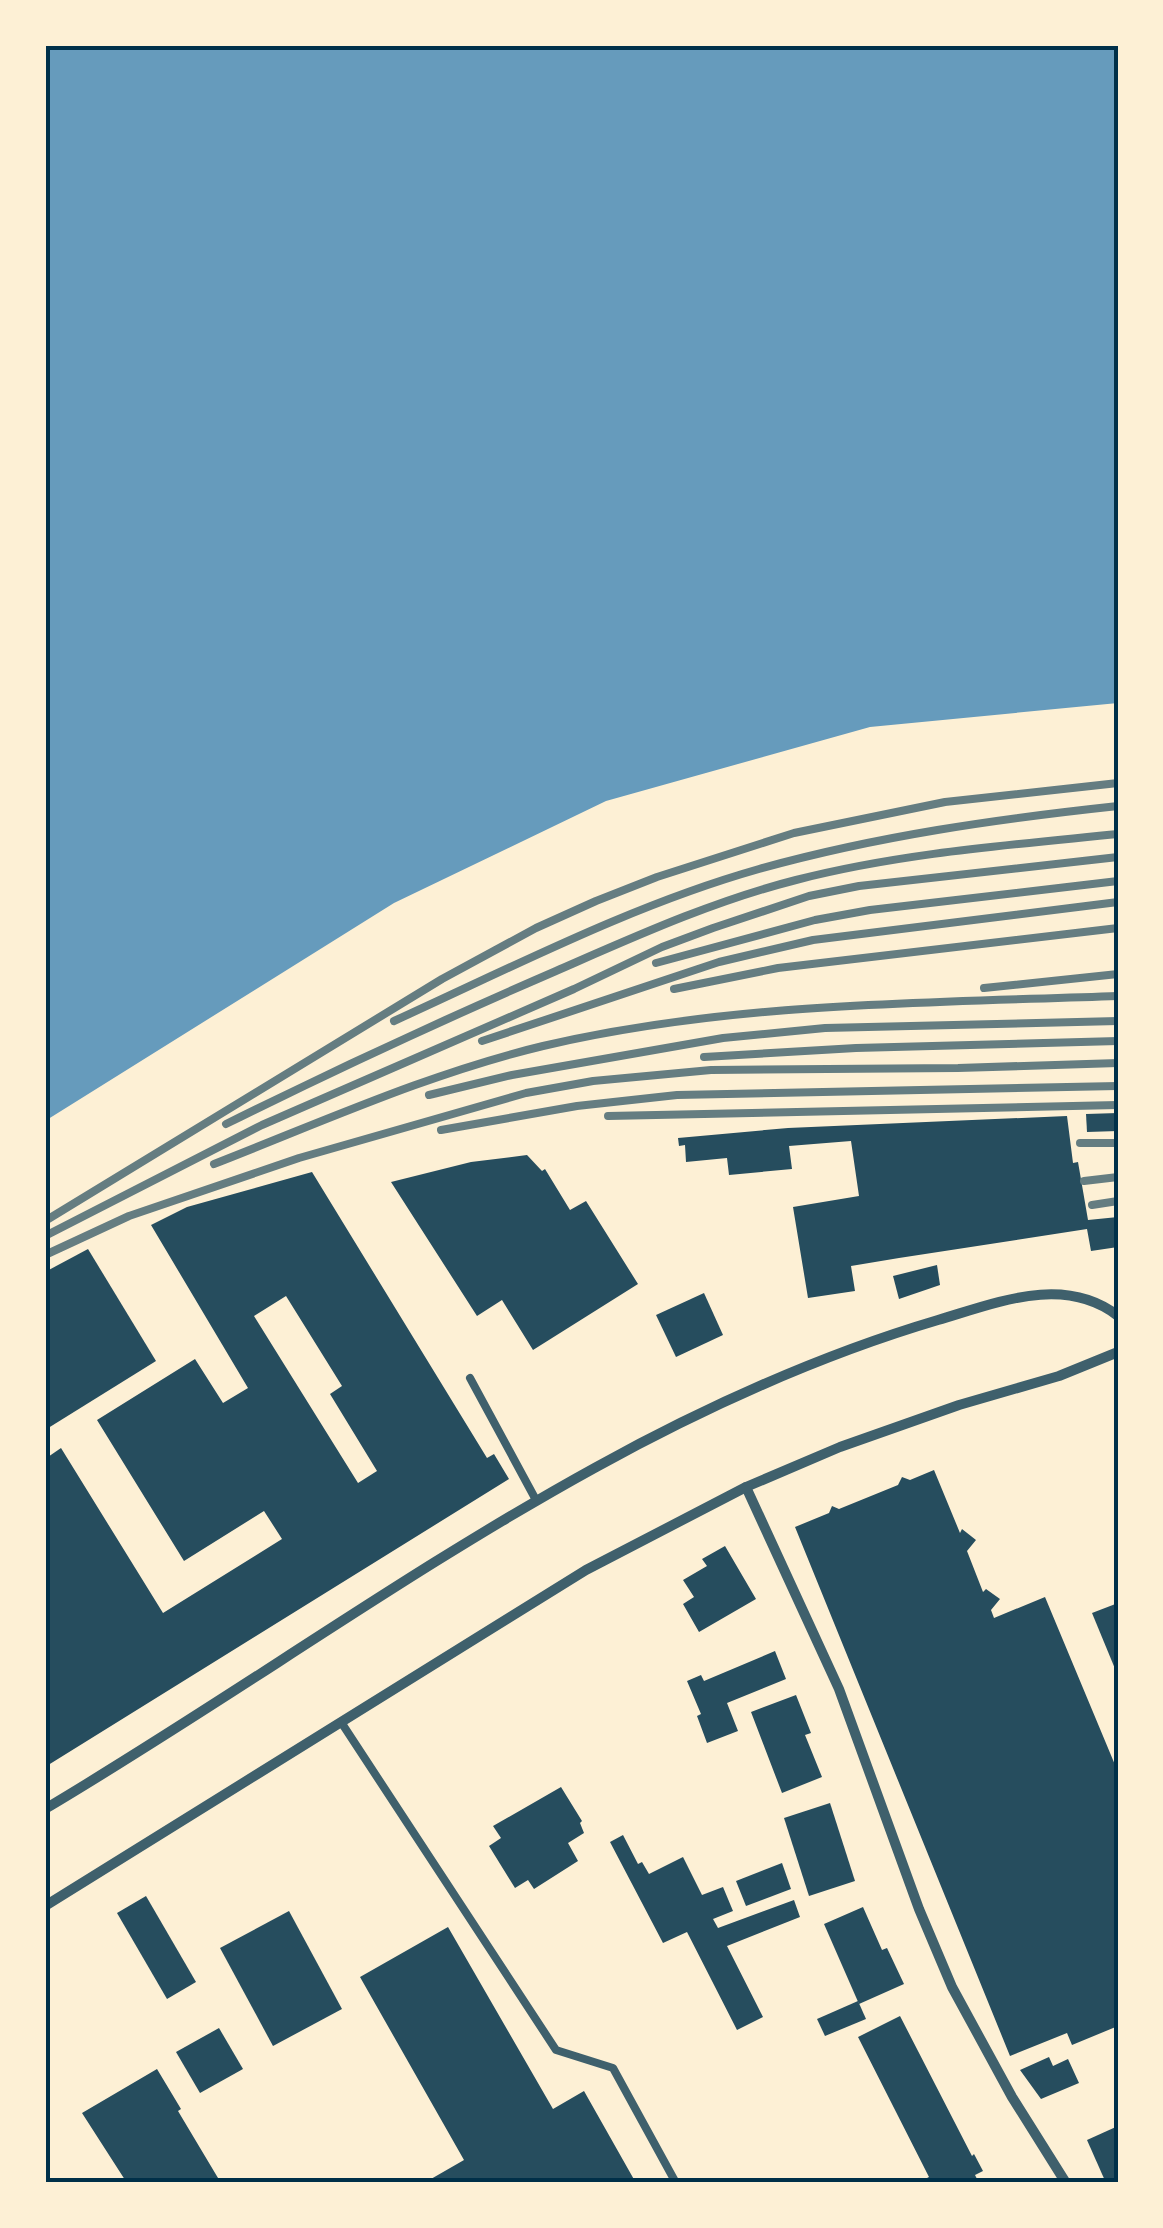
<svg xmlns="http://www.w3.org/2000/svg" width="1163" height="2228" viewBox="0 0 1163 2228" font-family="Rubik,sans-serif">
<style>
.water{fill:#669bbc}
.building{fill:#264d5e;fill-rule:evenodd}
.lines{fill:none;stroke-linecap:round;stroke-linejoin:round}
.service{stroke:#3f606c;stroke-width:8}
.minor{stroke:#3f606c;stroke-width:10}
.rail{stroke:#657d81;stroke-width:8}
.neatline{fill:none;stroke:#003049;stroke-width:4}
</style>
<rect width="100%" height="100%" fill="#fdf0d5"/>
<!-- water -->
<path class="water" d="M45 45H1118V703L870 727 606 801 394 903 45 1121Z"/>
<!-- building -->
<g class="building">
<path d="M1118 1113V1131L1087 1132 1086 1114Z"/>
<path d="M1067 1116 1073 1163 1078 1162 1088 1220 1118 1217V1247L1091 1251 1087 1229 899 1258 851 1266 855 1291 808 1298 793 1207 859 1196 851 1141 789 1146 792 1169 729 1175 727 1158 686 1162 685 1145 679 1146 678 1138 788 1128Z"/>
<path d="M527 1155 542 1171 545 1169 570 1210 586 1201 638 1284 533 1350 502 1300 477 1316 391 1182 471 1162Z"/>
<path d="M312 1172 487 1458 494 1454 509 1479 45 1767V1459L61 1448 163 1613 282 1539 264 1511 184 1561 97 1420 195 1359 223 1403 248 1388 151 1225 187 1207ZM286 1296 342 1386 330 1394 377 1471 358 1483 254 1316Z"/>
<path d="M88 1249 156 1361 45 1430V1272Z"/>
<path d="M937 1265 940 1285 899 1299 893 1276Z"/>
<path d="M704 1293 723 1335 676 1357 656 1315Z"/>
<path d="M934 1470 960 1533 962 1529 976 1540 967 1551 983 1592 986 1589 1000 1599 991 1610 994 1618 1045 1597 1118 1772V2026L1072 2045 1067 2033 1010 2056 795 1527 829 1513 832 1506 839 1509 898 1485 902 1477 910 1480Z"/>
<path d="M725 1546 756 1599 699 1632 683 1604 694 1597 683 1580 707 1566 702 1559Z"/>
<path d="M1118 1603V1676L1092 1613Z"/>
<path d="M775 1651 786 1679 727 1703 738 1731 707 1743 697 1716 701 1714 687 1681 701 1675 704 1681Z"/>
<path d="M796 1695 811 1733 805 1735 822 1777 782 1793 751 1712Z"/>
<path d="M561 1787 582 1821 580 1823 584 1833 568 1843 578 1861 534 1889 528 1880 515 1888 489 1846 501 1838 493 1826Z"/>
<path d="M830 1803 855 1881 809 1896 784 1818Z"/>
<path d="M623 1835 638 1864 642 1862 649 1874 683 1857 702 1895 723 1887 733 1911 713 1919 718 1928 794 1900 800 1917 727 1946 763 2017 737 2030 687 1932 663 1943 610 1842Z"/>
<path d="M782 1863 791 1889 746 1906 736 1881Z"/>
<path d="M146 1896 196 1982 167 1999 117 1913Z"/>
<path d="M863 1907 882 1950 887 1948 904 1984 859 2004 824 1924Z"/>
<path d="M289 1911 342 2009 273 2046 220 1948Z"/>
<path d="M448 1927 553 2109 584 2091 636 2183H424L464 2160 360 1977Z"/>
<path d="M858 2001 866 2019 825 2036 817 2019Z"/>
<path d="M900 2016 972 2156 974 2154 983 2171 975 2175 979 2183H917L929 2177 858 2037Z"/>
<path d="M219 2028 243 2069 200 2093 176 2052Z"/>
<path d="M1049 2057 1053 2066 1068 2059 1079 2083 1041 2099 1020 2070Z"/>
<path d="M157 2069 181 2109 178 2111 221 2183H127L82 2113Z"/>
<path d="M1118 2126V2183H1106L1087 2140Z"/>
</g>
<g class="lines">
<!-- service -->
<g class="service">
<path d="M470 1378 536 1500"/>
<path d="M341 1722 556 2050 613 2068 676 2183"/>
</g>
<!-- minor -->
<g class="minor">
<path d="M746 1487 839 1689 919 1909 952 1987 1012 2097 1066 2183"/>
<path d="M45 1809C338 1635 607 1418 938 1320 996 1303 1064 1274 1118 1316"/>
<path d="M45 1906 586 1570 746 1487 840 1447 959 1405 1059 1376 1118 1352"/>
</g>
<!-- rail -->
<g class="rail">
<path d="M656 963 815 920 870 910 1118 881"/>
<path d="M984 988 1118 974"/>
<path d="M674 989 778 968 1118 928"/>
<path d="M394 1021C513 967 632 905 759 869 877 836 997 819 1118 806"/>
<path d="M482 1041 719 962 813 940 1118 902"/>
<path d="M704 1057 856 1048 1118 1041"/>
<path d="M429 1095 512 1075 723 1038 825 1028 1118 1021"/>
<path d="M608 1116 1118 1105"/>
<path d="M226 1124C335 1070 445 1019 556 971 634 937 713 901 796 880 901 853 1010 845 1118 834"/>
<path d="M441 1130 577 1106 677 1095 1118 1086"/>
<path d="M1080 1143H1118"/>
<path d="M214 1164C322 1122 430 1073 543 1046 731 1002 926 1003 1118 996"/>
<path d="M1084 1181 1118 1177"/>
<path d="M1092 1205 1118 1201"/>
<path d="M45 1221 442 979 536 928 596 901 657 877 794 833 945 802 1118 783"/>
<path d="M45 1236 262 1125 574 989 662 947 713 928 809 896 859 886 1118 857"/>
<path d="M45 1255 129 1216 299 1158 526 1093 593 1081 711 1070 958 1068 1118 1063"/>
</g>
</g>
<!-- border -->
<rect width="1163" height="2228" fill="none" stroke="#fdf0d5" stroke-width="95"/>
<rect x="48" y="48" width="1068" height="2132" class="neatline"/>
</svg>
